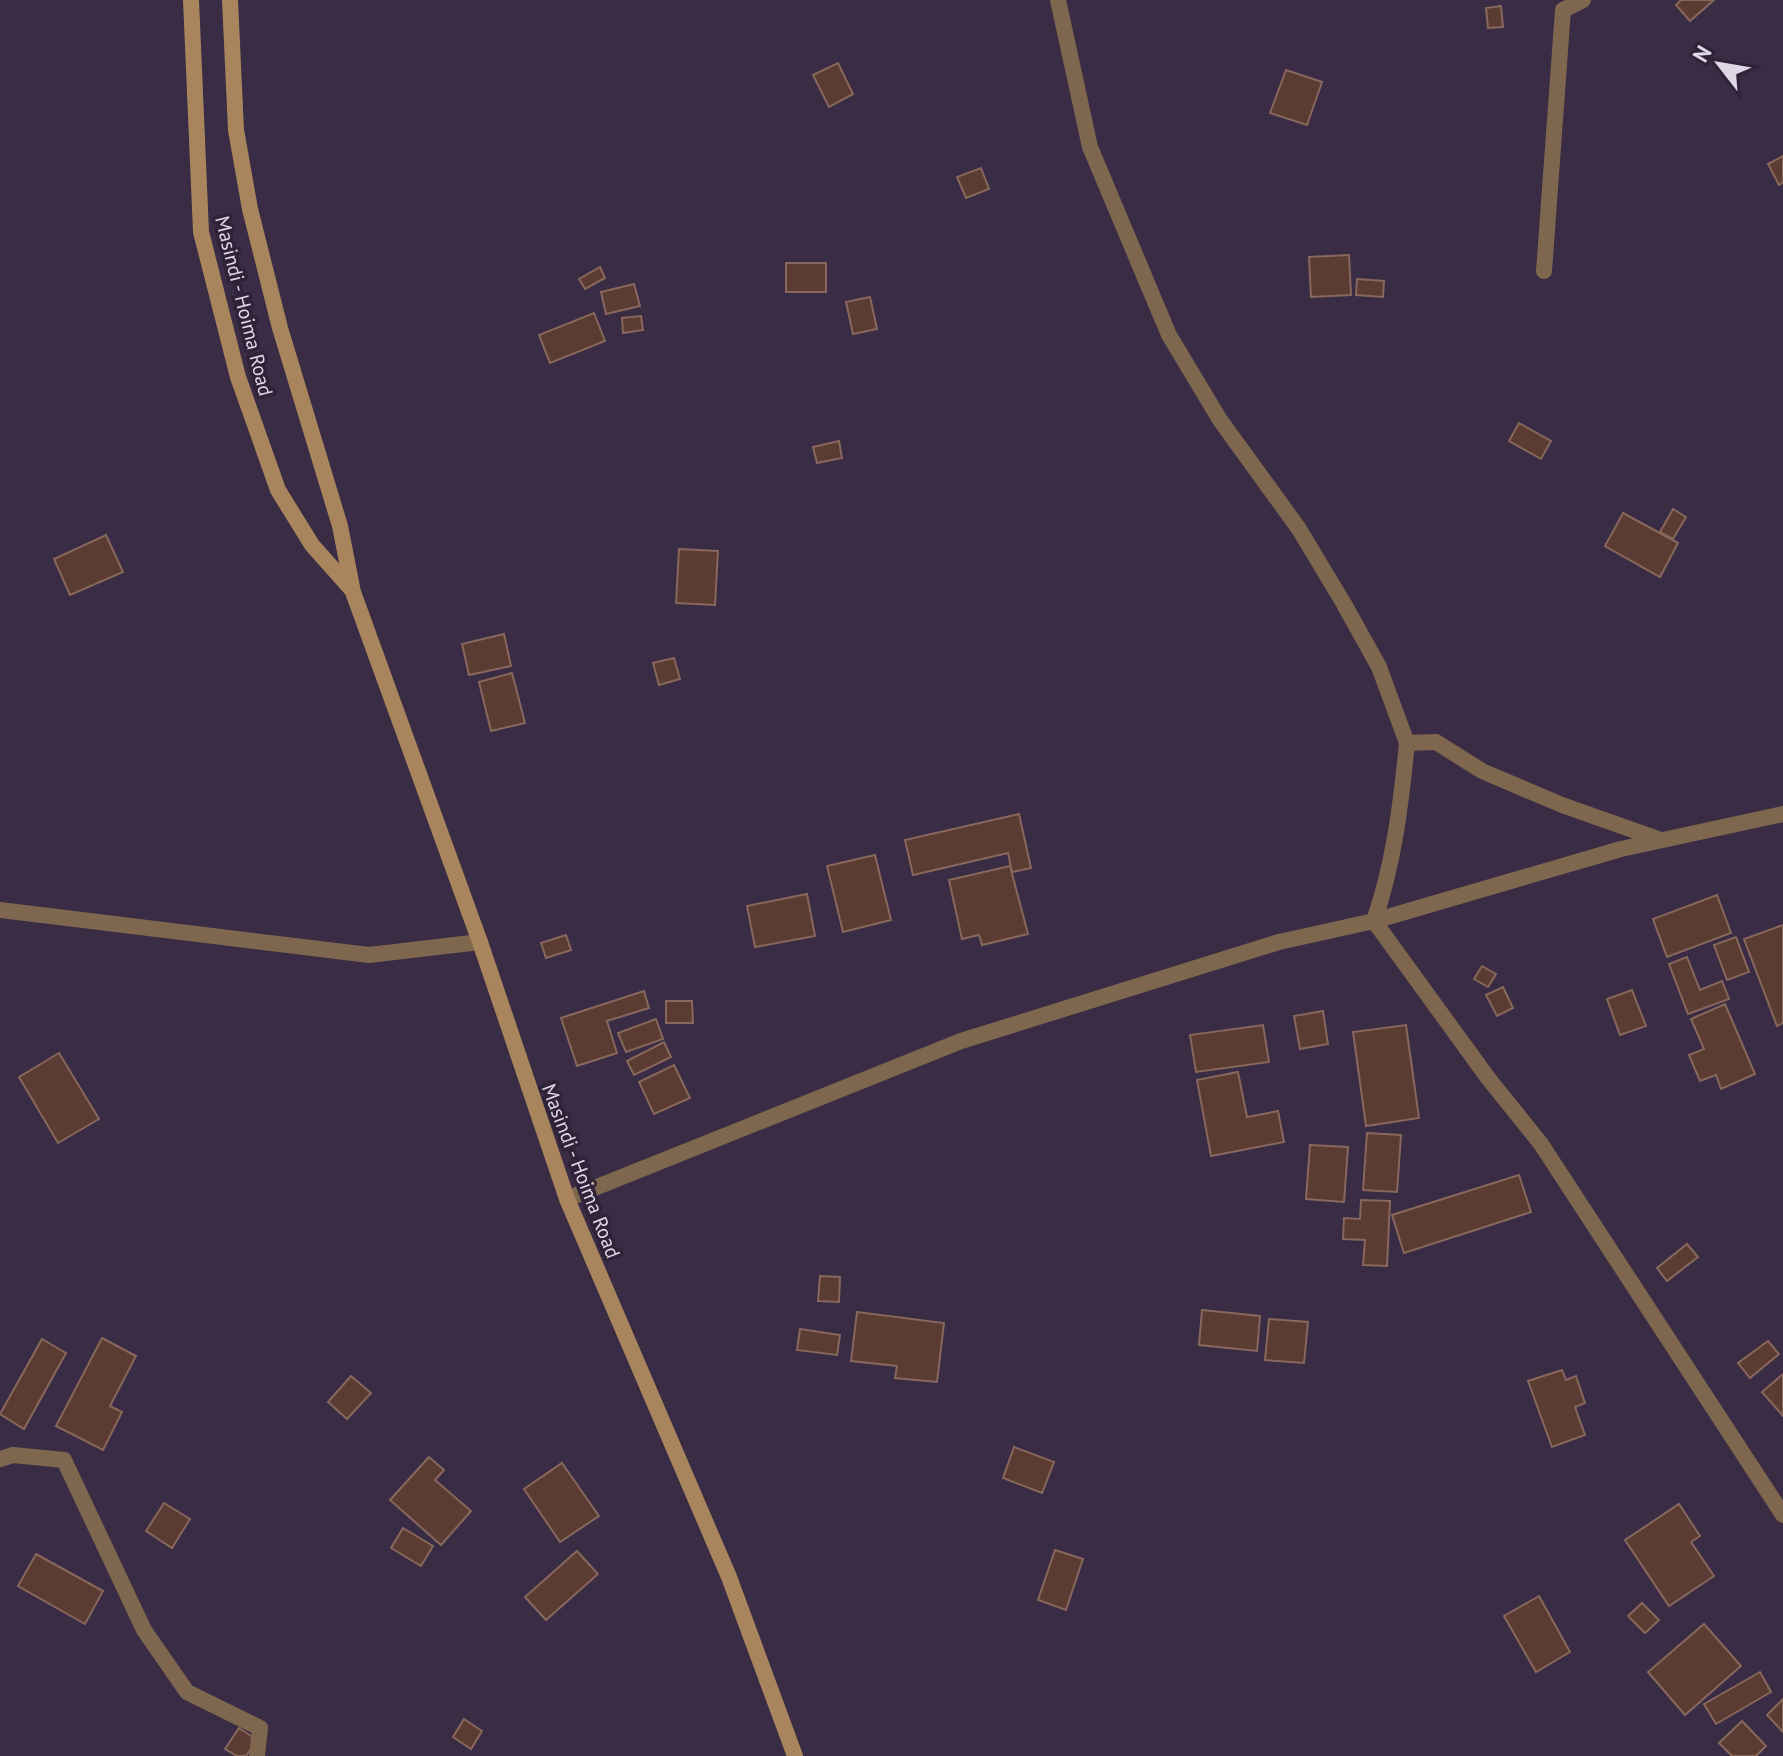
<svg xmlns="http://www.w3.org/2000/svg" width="1783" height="1756" viewBox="0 0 1783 1756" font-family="'PT Sans',sans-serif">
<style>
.building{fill:#5a3c32;stroke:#88675c;stroke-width:2}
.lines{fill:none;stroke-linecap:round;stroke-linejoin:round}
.minor{stroke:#7e674e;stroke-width:16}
.tertiary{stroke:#7e674e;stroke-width:16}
.secondary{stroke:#a8855c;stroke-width:16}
.labels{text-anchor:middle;stroke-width:7;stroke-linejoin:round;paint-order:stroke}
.street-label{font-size:20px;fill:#dfd7e6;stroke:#2f2239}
</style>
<rect width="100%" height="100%" fill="#392c44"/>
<!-- building -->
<g class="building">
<path d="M1681 0H1714L1690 21 1676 5Z"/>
<path d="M1501 6 1503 27 1488 28 1486 8Z"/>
<path d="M838 63 853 94 829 107 813 75Z"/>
<path d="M1286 70 1322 82 1307 125 1270 113Z"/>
<path d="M1783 156V182L1779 185 1768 164Z"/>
<path d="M981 168 989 189 966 198 957 177Z"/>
<path d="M1349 255 1351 295 1311 297 1309 257Z"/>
<rect x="786" y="263" width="40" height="29"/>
<path d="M600 267 605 278 585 289 579 279Z"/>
<path d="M1357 279 1384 281 1383 297 1356 295Z"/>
<path d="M634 284 640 306 606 314 601 292Z"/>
<path d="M870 297 877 329 853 334 846 302Z"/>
<path d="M594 313 605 341 550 363 539 335Z"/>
<path d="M641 316 643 330 623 333 622 318Z"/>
<path d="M1519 423 1551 441 1541 459 1509 441Z"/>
<path d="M839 441 842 458 817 463 813 447Z"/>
<path d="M1673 509 1686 517 1673 539 1660 532Z"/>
<path d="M1623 513 1678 543 1660 577 1605 546Z"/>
<path d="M106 535 123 572 70 595 54 559Z"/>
<path d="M679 549 718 551 715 605 676 603Z"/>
<path d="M504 634 511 666 469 675 462 644Z"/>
<path d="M674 658 680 679 659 685 653 663Z"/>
<path d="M512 673 525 723 491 731 479 682Z"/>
<path d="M1019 814 1031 868 1012 872 1008 853 913 875 905 840Z"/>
<path d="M875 855 891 920 843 932 827 866Z"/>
<path d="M1010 866 1028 934 982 945 979 935 962 939 949 880Z"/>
<path d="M807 894 815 936 755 947 747 906Z"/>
<path d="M1717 895 1731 933 1667 957 1653 919Z"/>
<path d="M1783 925V1023L1777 1026 1744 939Z"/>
<path d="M566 935 571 950 546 958 541 943Z"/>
<path d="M1736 937 1749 972 1727 980 1714 945Z"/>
<path d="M1687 957 1700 990 1722 981 1729 999 1688 1014 1669 964Z"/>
<path d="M1482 966 1496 974 1488 987 1474 979Z"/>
<path d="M1503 987 1513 1008 1497 1016 1486 995Z"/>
<path d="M1632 990 1646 1026 1620 1035 1607 999Z"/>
<path d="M644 991 649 1008 607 1021 617 1053 577 1066 561 1018Z"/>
<path d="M666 1001H692L693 1023H666Z"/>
<path d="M1725 1004 1755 1074 1721 1089 1716 1075 1700 1081 1689 1055 1704 1049 1691 1019Z"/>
<path d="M1323 1011 1328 1044 1300 1049 1294 1016Z"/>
<path d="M656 1019 663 1039 626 1052 618 1033Z"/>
<path d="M1263 1025 1269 1062 1196 1072 1190 1035Z"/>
<path d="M1406 1025 1419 1118 1366 1126 1353 1032Z"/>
<path d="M664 1042 671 1057 634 1075 627 1061Z"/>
<path d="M59 1053 99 1119 58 1143 19 1077Z"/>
<path d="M674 1065 690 1098 654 1114 639 1082Z"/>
<path d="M1238 1072 1247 1117 1278 1111 1284 1142 1211 1156 1197 1080Z"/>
<path d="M1367 1133 1401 1135 1397 1192 1363 1190Z"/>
<path d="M1310 1145 1348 1147 1344 1202 1306 1199Z"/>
<path d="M1519 1175 1531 1212 1404 1253 1392 1215Z"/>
<path d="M1361 1200 1390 1201 1387 1266 1363 1265 1365 1240 1343 1239 1344 1218 1360 1219Z"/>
<path d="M1687 1244 1698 1257 1667 1281 1657 1268Z"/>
<path d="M820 1276 840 1277 839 1302 818 1301Z"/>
<path d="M1202 1310 1260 1316 1257 1351 1199 1345Z"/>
<path d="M857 1312 944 1323 937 1382 895 1378 897 1366 851 1361Z"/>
<path d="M1269 1319 1308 1322 1304 1363 1265 1360Z"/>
<path d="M800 1329 840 1335 837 1355 797 1350Z"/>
<path d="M102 1338 136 1356 110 1406 122 1412 103 1450 56 1426Z"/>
<path d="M42 1339 66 1353 24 1429 0 1414Z"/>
<path d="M1768 1341 1779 1354 1750 1378 1738 1363Z"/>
<path d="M1562 1370 1566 1380 1576 1376 1585 1403 1575 1407 1585 1435 1552 1447 1528 1381Z"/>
<path d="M1783 1374V1416L1762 1392Z"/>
<path d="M351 1376 371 1393 347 1419 328 1402Z"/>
<path d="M1014 1447 1054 1462 1042 1493 1003 1478Z"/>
<path d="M429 1457 444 1470 435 1480 471 1511 441 1545 390 1500Z"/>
<path d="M562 1463 599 1516 560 1542 524 1489Z"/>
<path d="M164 1503 190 1519 172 1548 146 1531Z"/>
<path d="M1679 1504 1700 1536 1691 1542 1714 1576 1669 1606 1625 1540Z"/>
<path d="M403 1528 433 1546 421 1566 391 1548Z"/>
<path d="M1055 1550 1083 1559 1066 1610 1038 1600Z"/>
<path d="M577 1551 598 1574 546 1620 525 1597Z"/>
<path d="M36 1554 103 1591 85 1624 18 1586Z"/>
<path d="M1539 1596 1570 1652 1536 1672 1504 1616Z"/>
<path d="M1642 1603 1659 1620 1645 1633 1628 1616Z"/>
<path d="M1704 1624 1741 1666 1685 1715 1648 1672Z"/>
<path d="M1760 1672 1771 1692 1716 1724 1704 1704Z"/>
<path d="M1783 1699V1732L1767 1715Z"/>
<path d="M464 1719 482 1731 471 1749 453 1737Z"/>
<path d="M1742 1721 1766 1746 1756 1756H1732L1719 1743Z"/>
<path d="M239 1728 257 1740 246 1756H237L225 1749Z"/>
</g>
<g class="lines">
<!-- minor -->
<g class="minor">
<path d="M1058 0 1090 147 1169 335 1220 420 1299 529 1344 604 1379 667 1407 743 1436 742 1482 771 1562 805 1661 840"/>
<path d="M1544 271 1563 10 1583 0"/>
<path d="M1407 743C1401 804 1394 863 1374 921L1488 1078 1541 1144 1783 1515"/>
<path d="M0 910 369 955 480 942"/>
<path d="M0 1459 13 1455 64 1460 144 1630 187 1692 260 1728 257 1756"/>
</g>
<!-- tertiary -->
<path class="tertiary" d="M567 1199 961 1041 1279 942 1374 921 1621 849 1783 814"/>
<!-- secondary -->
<g class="secondary">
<path d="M191 0 201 232 238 377 278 490 312 545 352 590"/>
<path d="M230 0 236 130 250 209 280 328 340 526 353 592 480 942 567 1199 729 1577 795 1756"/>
</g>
</g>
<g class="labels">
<!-- street labels -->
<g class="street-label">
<text transform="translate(244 306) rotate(76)" y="7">Masindi - Hoima Road</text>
<text transform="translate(581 1171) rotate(69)" y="7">Masindi - Hoima Road</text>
</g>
</g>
<!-- north arrow -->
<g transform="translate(1719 64) rotate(301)" stroke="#2f2239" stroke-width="6" paint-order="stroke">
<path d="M0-6L14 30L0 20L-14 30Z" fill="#dfd7e6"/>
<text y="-12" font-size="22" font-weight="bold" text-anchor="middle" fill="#dfd7e6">N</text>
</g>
</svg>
